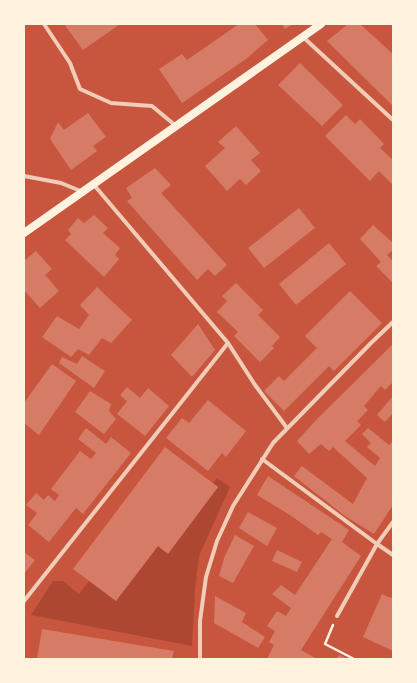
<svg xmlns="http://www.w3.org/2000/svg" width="417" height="683" viewBox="0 0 417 683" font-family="Mulish,sans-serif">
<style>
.green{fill:#ae4732}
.building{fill:#d67c66}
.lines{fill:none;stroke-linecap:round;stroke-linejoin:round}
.path{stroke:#fff3e0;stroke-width:2.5}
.minor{stroke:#f1ccb7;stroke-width:4}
.secondary{stroke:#fff3e0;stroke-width:8}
</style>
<rect width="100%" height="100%" fill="#c8553d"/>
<!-- green -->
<path class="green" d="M217 478 230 487 199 556 195 589 192 646 31 615 53 581H63L79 594 89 581 116 601 158 546 168 553 218 487 213 483Z"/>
<!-- building -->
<g class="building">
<path d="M64 24H120L83 50Z"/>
<path d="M239 24H255L268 40 246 59 182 103 159 69 182 54 187 60Z"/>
<path d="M282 24H293L285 29Z"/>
<path d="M348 24H360L393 54V106L327 41Z"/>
<path d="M300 63 343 105 322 126 278 85Z"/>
<path d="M88 113 106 137 93 146 97 151 71 170 50 139 58 122 64 130Z"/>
<path d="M346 115 355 124 360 119 384 144 380 148 392 159 393 158V185L379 171 370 181 325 136Z"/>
<path d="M236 126 260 153 251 160 261 171 246 185 240 179 227 191 205 166 225 148 218 142Z"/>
<path d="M155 168 171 185 161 193 227 265 215 276 208 269 197 280 127 201 132 198 126 188Z"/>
<path d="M299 208 315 228 264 268 248 248Z"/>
<path d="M94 215 108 228 103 233 120 248 115 255 119 259 104 277 65 240 71 234 68 230 78 218 84 223Z"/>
<path d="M373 225 393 243V250L387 255 393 261V283L376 266 381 262 360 239Z"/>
<path d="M329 243 346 264 296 305 279 284Z"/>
<path d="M36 251 52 269 45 275 59 291 40 308 24 290V261Z"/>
<path d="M236 283 263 310 258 315 280 337 272 346 274 348 260 362 234 336 238 332 217 312 227 301 222 296Z"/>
<path d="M97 287 132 320 111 343 102 338 89 355 78 349 71 357 42 337 57 316 79 329 89 315 80 305Z"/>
<path d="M350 291 382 323 334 371 329 366 284 411 264 391 279 376 284 381 317 348 305 336Z"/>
<path d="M198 324 215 350 192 377 171 355Z"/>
<path d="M393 344V382L385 390 381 386 364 406 368 410 357 421 361 425 345 441 375 466 380 458 367 447 371 443 362 434 368 428 389 445 393 441V505L374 534 345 516 294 476 302 466 353 504 367 478 333 447 329 451 321 444 309 454 297 441 317 419Z"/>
<path d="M82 356 105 371 94 388 59 363 62 357 77 364Z"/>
<path d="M52 364 76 381 39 435 24 423V403Z"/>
<path d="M127 387 140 398 148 388 169 406 145 436 117 414 127 401 120 395Z"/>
<path d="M90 391 111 404 109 411 116 419 104 434 75 412Z"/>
<path d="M393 396V413L385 422 377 415Z"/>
<path d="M208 400 246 431 226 457 222 453 208 471 166 438 182 418 189 423Z"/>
<path d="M86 428 106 444 111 437 131 453 83 514 76 508 49 542 28 525 37 513 26 505 36 493 44 500 48 495 55 501 59 495 51 489 80 451 91 459 96 453 78 439Z"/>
<path d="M165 447 218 487 168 554 158 546 116 601 73 569Z"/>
<path d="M268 476 349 530 342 542 361 556 301 650 317 659H267L274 645 269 642 275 631 267 626 277 611 286 616 291 608 272 594 281 585 295 595 332 539 321 532 318 535 290 515 257 495Z"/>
<path d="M248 512 277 528 267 546 239 528Z"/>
<path d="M235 535 254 546 233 583 219 576 224 558Z"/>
<path d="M277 550 302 562 297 572 272 561Z"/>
<path d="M24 552 35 560 24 574Z"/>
<path d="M382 594 391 598 393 595V651L363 637Z"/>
<path d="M215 596 246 613 242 622 265 637 258 648 214 623Z"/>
<path d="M42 629 174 651 172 659H37Z"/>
<path d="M339 655 348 659H336Z"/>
</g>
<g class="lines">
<!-- path -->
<path class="path" d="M333 625 325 644 354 659"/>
<!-- minor -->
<g class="minor">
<path d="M44 24 70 63 80 89 111 103 152 106 176 126"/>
<path d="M303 37 393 120"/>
<path d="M24 176 61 183 83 192"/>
<path d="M94 185 228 343 255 385 287 428"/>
<path d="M262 459 377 544 393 555"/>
<path d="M24 601 228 343"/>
<path d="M337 616 377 544 393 522"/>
<path d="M200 659V621L206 577 217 541 233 506 273 443 371 343 393 322"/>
</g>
<!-- secondary -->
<path class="secondary" d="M24 233 321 24"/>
</g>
<!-- border -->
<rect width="417" height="683" fill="none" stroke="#fff3e0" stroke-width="50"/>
</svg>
